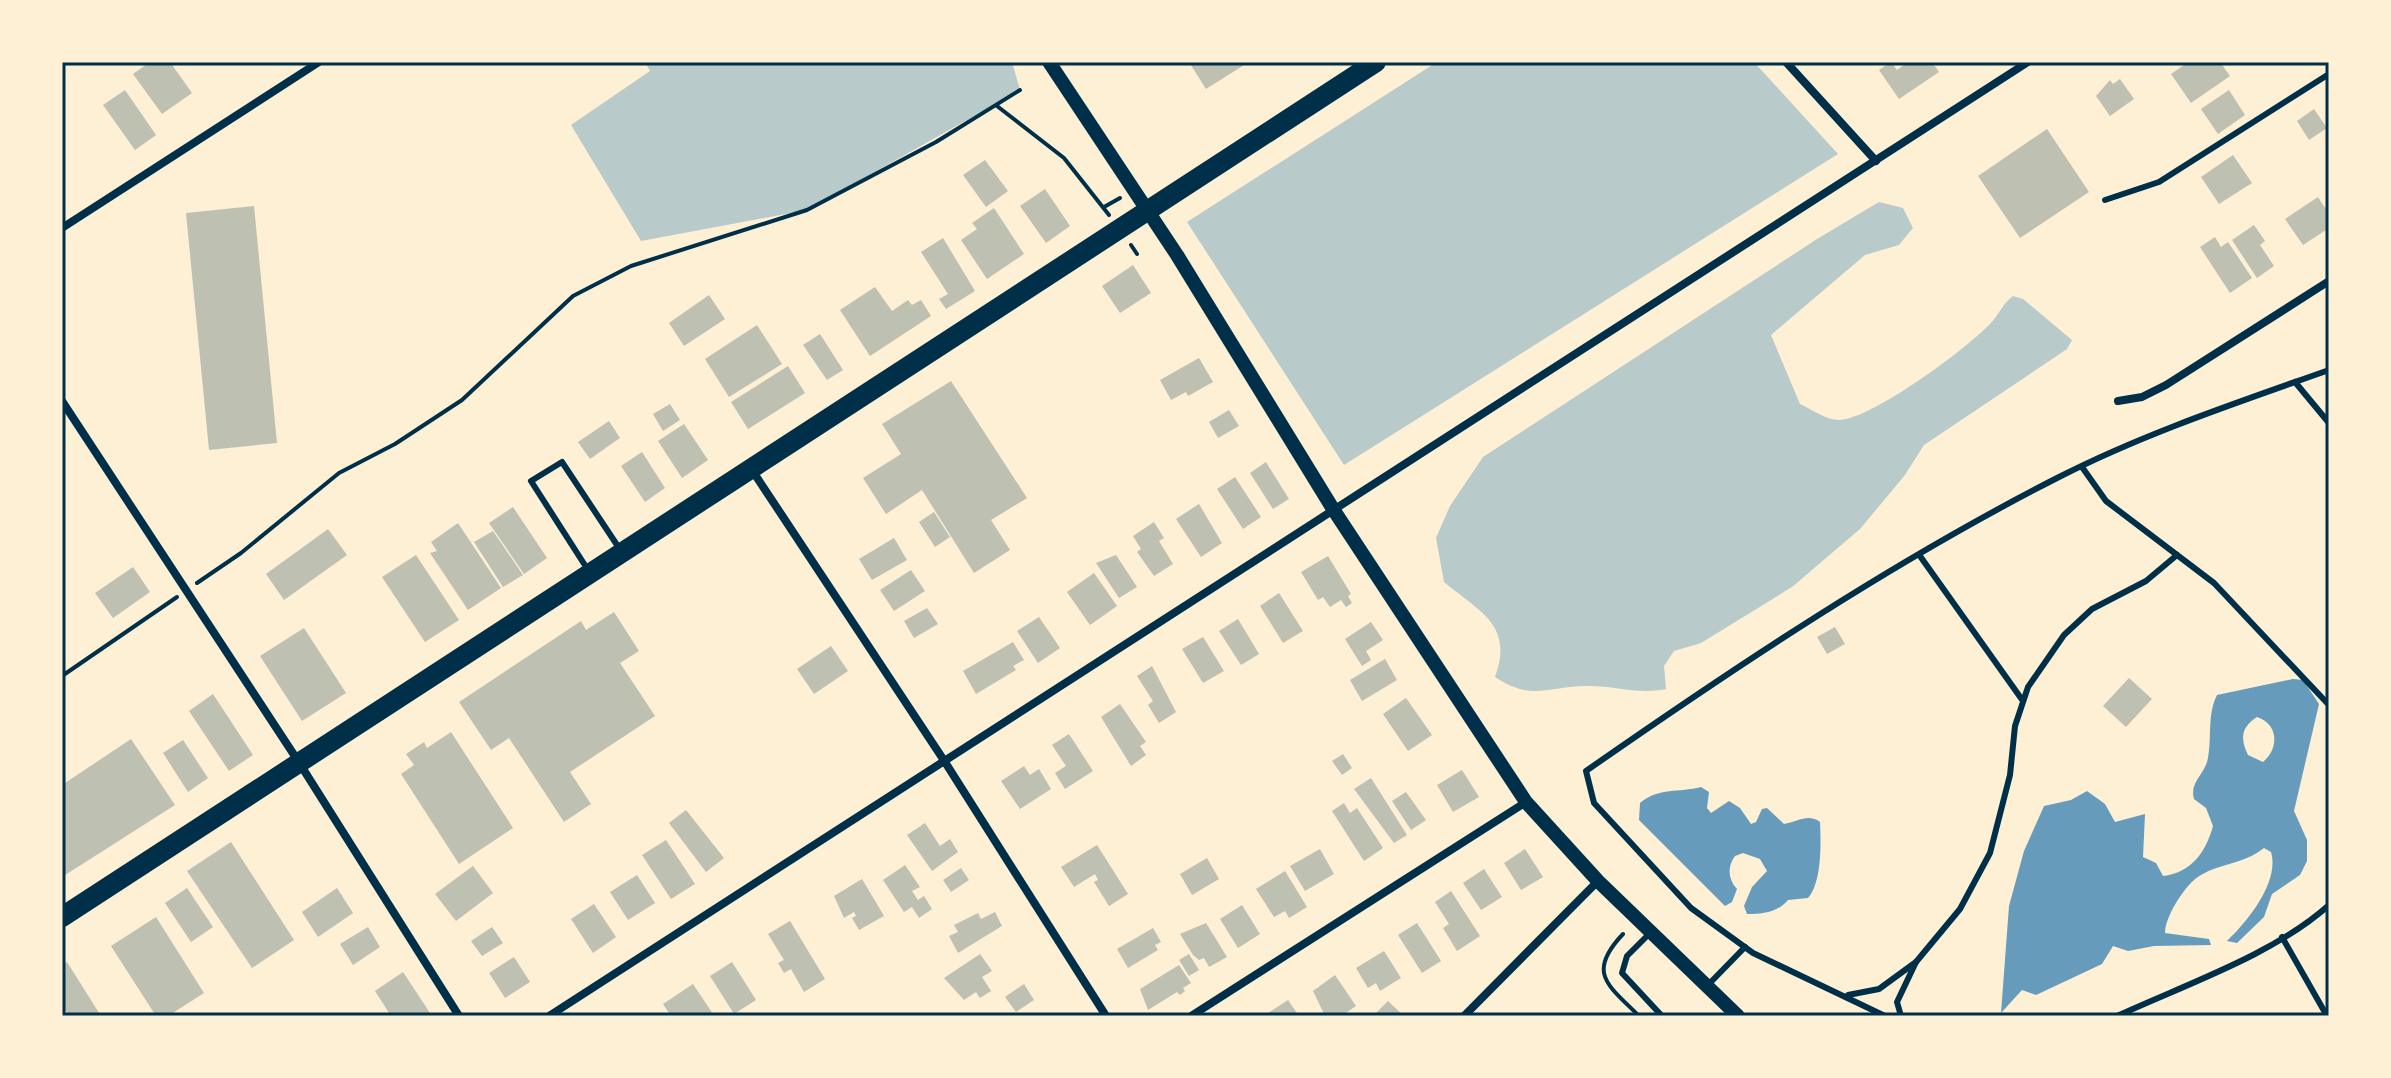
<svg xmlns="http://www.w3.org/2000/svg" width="2391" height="1078" viewBox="0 0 2391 1078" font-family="'IBM Plex Sans',sans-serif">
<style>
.green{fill:#b9caca}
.water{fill:#669bbc;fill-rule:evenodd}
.building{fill:#bec0b2}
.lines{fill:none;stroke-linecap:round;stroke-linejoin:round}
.path{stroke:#003049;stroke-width:4}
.service{stroke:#003049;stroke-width:6}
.minor{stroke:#003049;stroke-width:8}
.tertiary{stroke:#003049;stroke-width:14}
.primary{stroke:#003049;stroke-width:20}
.neatline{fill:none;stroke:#003049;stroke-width:3}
</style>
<rect width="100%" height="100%" fill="#fdf0d5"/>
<!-- green -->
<g class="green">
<path d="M645 62H1012L1020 90 807 210 641 241 571 125 650 71Z"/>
<path d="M1437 62H1754L1838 154 1344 465 1187 222Z"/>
<path d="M1879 202 1903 208 1913 228 1899 245 1865 255 1771 335 1800 404C1811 409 1828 421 1840 420 1873 418 1965 350 1990 324 1999 315 2002 304 2013 296L2023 299 2072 340 2067 349 1924 445 1905 475 1860 529 1792 587 1701 643 1674 651 1664 666 1666 689C1638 695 1613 685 1585 686 1546 687 1531 701 1495 677 1514 625 1480 612 1444 582L1436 538 1450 506 1483 457 1817 239Z"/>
</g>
<!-- water -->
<g class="water">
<path d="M2293 679 2303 680 2319 704 2294 811 2307 840V861L2300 875 2272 894 2264 917 2237 943 2227 941C2247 922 2280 882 2271 852L2264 848C2244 864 2221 863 2201 875 2186 883 2165 916 2165 933L2209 939 2211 945 2154 946 2128 951 2113 946 2102 964 2036 995 2022 990 2001 1013 2009 906 2024 851 2044 806 2071 800 2087 791 2105 804 2115 822 2145 814 2143 857 2156 863 2163 876C2191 873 2206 852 2213 826L2206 808 2194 799C2189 782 2205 775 2208 758 2212 737 2207 715 2217 695ZM2257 717C2279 724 2279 749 2263 762L2248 755C2240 739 2241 727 2257 717Z"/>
<path d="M1701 787 1709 792 1707 808 1711 813 1729 801 1740 808 1751 824 1756 822 1762 809 1767 808 1784 824C1797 822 1808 813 1820 822 1821 843 1822 882 1808 898L1788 900C1777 913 1762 914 1747 914L1744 906 1752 887 1767 871 1760 859 1743 853 1735 856C1727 867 1728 879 1737 889L1732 902 1725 906 1639 820 1640 803C1659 787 1679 793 1701 787Z"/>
</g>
<!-- building -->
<g class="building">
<path d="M150 62H170L192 93 162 114 133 74Z"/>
<path d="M1189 62H1249L1206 89Z"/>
<path d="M1891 62 1897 70 1908 62H1932L1939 72 1899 99 1879 70Z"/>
<path d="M2182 62H2220L2230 76 2191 103 2171 74 2184 65Z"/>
<path d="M2120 79 2134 99 2110 116 2096 96 2110 80 2113 84Z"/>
<path d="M125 90 156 135 135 150 103 105Z"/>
<path d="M2229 90 2245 115 2218 134 2201 109Z"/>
<path d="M2314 109 2327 128 2309 140 2297 121Z"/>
<path d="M2047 129 2089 192 2020 238 1978 176Z"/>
<path d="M2233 155 2252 183 2219 204 2201 177Z"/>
<path d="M985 160 1008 191 986 207 963 175Z"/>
<path d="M1045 189 1070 226 1046 243 1020 206Z"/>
<path d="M2318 197 2329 214V228L2303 245 2285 219Z"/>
<path d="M254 206 277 443 209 450 186 213Z"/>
<path d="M994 208 1024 254 987 279 961 240 977 229 972 223Z"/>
<path d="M2254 225 2265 241 2260 245 2274 266 2257 278 2232 240Z"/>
<path d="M2215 237 2221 247 2228 242 2252 278 2230 293 2200 247Z"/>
<path d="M943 238 975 291 946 309 939 299 948 294 921 252Z"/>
<path d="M1133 265 1151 293 1120 313 1102 286Z"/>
<path d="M875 287 892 311 908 300 912 305 921 300 931 316 870 356 840 310Z"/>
<path d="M709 295 725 319 684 346 669 323Z"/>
<path d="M757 325 782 364 729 397 705 359Z"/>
<path d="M820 334 843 370 827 380 803 345Z"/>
<path d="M1199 358 1213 382 1188 396 1186 392 1171 400 1160 380Z"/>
<path d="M788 366 805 393 748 429 731 402Z"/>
<path d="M951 381 1027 498 991 520 1010 550 974 573 922 490 886 514 863 478 901 454 882 424Z"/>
<path d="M670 404 680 420 663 431 653 414Z"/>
<path d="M1229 410 1239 426 1218 438 1209 422Z"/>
<path d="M609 421 620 438 590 459 578 442Z"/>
<path d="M684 424 708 460 682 478 658 441Z"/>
<path d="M642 452 665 488 645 502 621 466Z"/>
<path d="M1266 462 1289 499 1273 509 1250 473Z"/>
<path d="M1235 477 1261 517 1243 529 1217 489Z"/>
<path d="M1199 504 1222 543 1201 557 1176 519Z"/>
<path d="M513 507 547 558 524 574 489 523Z"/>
<path d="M934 512 950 537 935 547 919 522Z"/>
<path d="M1154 522 1164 538 1159 541 1173 564 1154 576 1137 552 1141 549 1133 536Z"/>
<path d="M458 523 501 588 468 610 430 553 437 551 431 542Z"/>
<path d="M328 529 347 555 284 600 266 574Z"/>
<path d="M493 531 523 575 503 587 474 542Z"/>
<path d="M894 538 907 560 872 580 859 559Z"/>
<path d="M416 555 459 620 425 642 382 577Z"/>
<path d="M1116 555 1137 587 1119 598 1096 563Z"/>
<path d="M1328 556 1351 594 1348 596 1352 603 1346 607 1341 600 1330 607 1323 597 1318 600 1301 572Z"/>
<path d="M133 567 150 592 113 618 95 593Z"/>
<path d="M911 570 925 591 894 611 880 590Z"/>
<path d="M1094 573 1117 606 1090 625 1067 592Z"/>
<path d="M1279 593 1303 631 1283 643 1260 606Z"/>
<path d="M927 608 938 624 914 638 904 621Z"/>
<path d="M614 612 639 651 620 663 655 716 570 772 591 804 564 822 509 738 491 750 459 702 581 621 586 630Z"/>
<path d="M1039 617 1060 648 1038 663 1017 631Z"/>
<path d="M1238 619 1259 654 1241 665 1219 631Z"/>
<path d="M1371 622 1383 640 1366 651 1371 660 1362 666 1345 639Z"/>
<path d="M1835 627 1845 644 1827 654 1817 637Z"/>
<path d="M304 628 346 693 302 721 260 656Z"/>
<path d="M1203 637 1224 671 1203 683 1182 649Z"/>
<path d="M1013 642 1024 660 1013 666 1016 670 976 694 963 671Z"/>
<path d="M831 646 848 671 814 694 797 669Z"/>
<path d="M1385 659 1397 680 1362 701 1350 680Z"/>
<path d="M1152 666 1176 712 1159 723 1148 705 1153 701 1137 676Z"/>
<path d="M2129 678 2152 699 2126 727 2103 706Z"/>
<path d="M213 694 253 755 229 771 189 711Z"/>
<path d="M1406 698 1432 735 1408 751 1383 714Z"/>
<path d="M1120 704 1146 742 1140 746 1146 755 1131 766 1101 717Z"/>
<path d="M451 732 513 828 459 864 401 774 414 765 406 754 424 742 427 748Z"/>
<path d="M1069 734 1093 771 1065 789 1055 773 1066 766 1052 745Z"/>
<path d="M131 739 175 805 62 877V785Z"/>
<path d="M183 740 208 778 188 792 163 753Z"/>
<path d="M1343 754 1352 768 1342 775 1332 761Z"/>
<path d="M1024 766 1030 775 1039 769 1051 789 1020 809 1001 781Z"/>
<path d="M1462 770 1479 797 1453 812 1437 785Z"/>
<path d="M1371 778 1407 835 1394 843 1354 789Z"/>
<path d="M1406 792 1426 820 1411 830 1392 801Z"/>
<path d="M1344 803 1350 813 1357 808 1383 848 1364 861 1332 811Z"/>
<path d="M686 810 724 858 706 872 669 823Z"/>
<path d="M925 823 940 846 950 839 958 852 932 871 907 835Z"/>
<path d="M666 840 695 884 671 899 642 855Z"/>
<path d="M231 842 294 940 252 968 187 871Z"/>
<path d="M1097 845 1128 894 1109 906 1094 882 1098 880 1095 874 1074 887 1061 867Z"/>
<path d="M1320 849 1334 874 1305 891 1290 866Z"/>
<path d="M1525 849 1543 877 1521 890 1504 863Z"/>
<path d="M1207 858 1219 879 1192 895 1180 874Z"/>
<path d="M905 865 920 887 912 891 918 900 924 896 932 909 919 918 912 907 904 912 883 880Z"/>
<path d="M473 866 493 893 456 921 435 894Z"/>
<path d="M961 868 969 880 951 892 943 880Z"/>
<path d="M1484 869 1502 897 1481 910 1463 883Z"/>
<path d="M1285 871 1307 907 1289 918 1285 911 1274 917 1256 889Z"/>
<path d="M637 875 655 903 628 920 610 892Z"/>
<path d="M862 879 884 916 859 930 852 918 856 916 854 912 844 918 834 896Z"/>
<path d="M187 888 213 927 191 942 165 903Z"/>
<path d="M337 888 353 913 318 937 302 912Z"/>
<path d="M1451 891 1480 936 1457 951 1443 928 1449 924 1435 902Z"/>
<path d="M594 904 616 937 593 953 571 919Z"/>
<path d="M1242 905 1260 934 1238 948 1220 919Z"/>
<path d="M995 912 1002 926 958 953 949 936 958 932 954 925 978 913 981 919Z"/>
<path d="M156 917 204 993 168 1016H156L111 946Z"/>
<path d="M790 921 825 979 804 992 791 969 784 973 778 963 784 960 768 934Z"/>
<path d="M1206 923 1227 957 1209 967 1204 958 1199 960 1193 955 1180 934Z"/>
<path d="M1417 923 1441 961 1422 973 1398 935Z"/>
<path d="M368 927 380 947 353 965 340 944Z"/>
<path d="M492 927 503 943 482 956 471 941Z"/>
<path d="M1153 928 1161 942 1155 945 1158 950 1128 968 1117 949Z"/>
<path d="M1384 951 1401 978 1380 991 1376 983 1368 988 1356 968Z"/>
<path d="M980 954 992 971 982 977 991 991 980 998 976 992 964 1000 944 978Z"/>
<path d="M1189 954 1199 970 1189 976 1179 960Z"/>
<path d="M514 957 530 982 505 998 489 973Z"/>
<path d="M67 962 101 1016H69L62 1005V965Z"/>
<path d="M732 962 756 1000 734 1014 710 976Z"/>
<path d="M1179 965 1191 983 1183 988 1185 991 1180 995 1177 992 1148 1010 1140 989Z"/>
<path d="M403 972 432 1016H391L375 991Z"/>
<path d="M1335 975 1356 1006 1341 1016H1325L1313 991Z"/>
<path d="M693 984 713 1014 671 1016 663 1004Z"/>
<path d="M1024 984 1034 1000 1016 1012 1005 997Z"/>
<path d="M1288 1000 1299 1016H1269L1268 1013Z"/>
<path d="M1388 1001 1404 1016 1375 1014Z"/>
</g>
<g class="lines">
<!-- path -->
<g class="path">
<path d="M997 106 1064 158 1109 215"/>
<path d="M1104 207 1120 198"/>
<path d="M1131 245 1137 254"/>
<path d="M197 583 241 553 339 473 395 444 462 400 573 296 631 266 807 210 936 142 1020 90"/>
<path d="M62 676 177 597"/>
<path d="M1623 934C1586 973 1608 985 1639 1016"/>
</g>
<!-- service -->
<g class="service">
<path d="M2105 200 2159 182 2329 74"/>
<path d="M2295 382 2329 423"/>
<path d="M2082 467 2106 501 2214 583 2329 705"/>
<path d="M1920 556 2023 701"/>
<path d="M588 570 531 481 562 462 621 551"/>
<path d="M1651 932 1627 956 1622 973 1662 1016"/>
<path d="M2282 937 2327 1016"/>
<path d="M1916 962 1960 909 1990 853 2010 775 2015 726 2028 687 2064 635 2092 609 2146 581 2177 555"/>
<path d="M1707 986 1745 947"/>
<path d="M1848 995 1879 989 1916 962 1897 1002 1901 1016"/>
<path d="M1885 1016 1753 953 1691 908 1594 803 1586 771C1738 665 1894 561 2059 477 2145 433 2239 402 2329 370"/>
<path d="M2117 1016C2184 985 2275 954 2329 905"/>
</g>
<!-- minor -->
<g class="minor">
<path d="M1786 62 1876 161"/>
<path d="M62 228 319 62"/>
<path d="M62 401 300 764 459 1016"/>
<path d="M2118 401 2142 397 2166 385 2329 281"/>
<path d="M752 470 945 762 1106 1016"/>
<path d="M549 1016 2028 62"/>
<path d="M1191 1016 1526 802"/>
<path d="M1464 1016 1598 881"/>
</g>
<!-- tertiary -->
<path class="tertiary" d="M1049 62 1177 255 1333 509 1526 802 1598 881 1738 1016"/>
<!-- primary -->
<path class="primary" d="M62 917 1376 62"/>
</g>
<!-- border -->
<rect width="2391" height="1078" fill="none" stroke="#fdf0d5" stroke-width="128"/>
<rect x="64" y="64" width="2263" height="950" class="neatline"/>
</svg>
